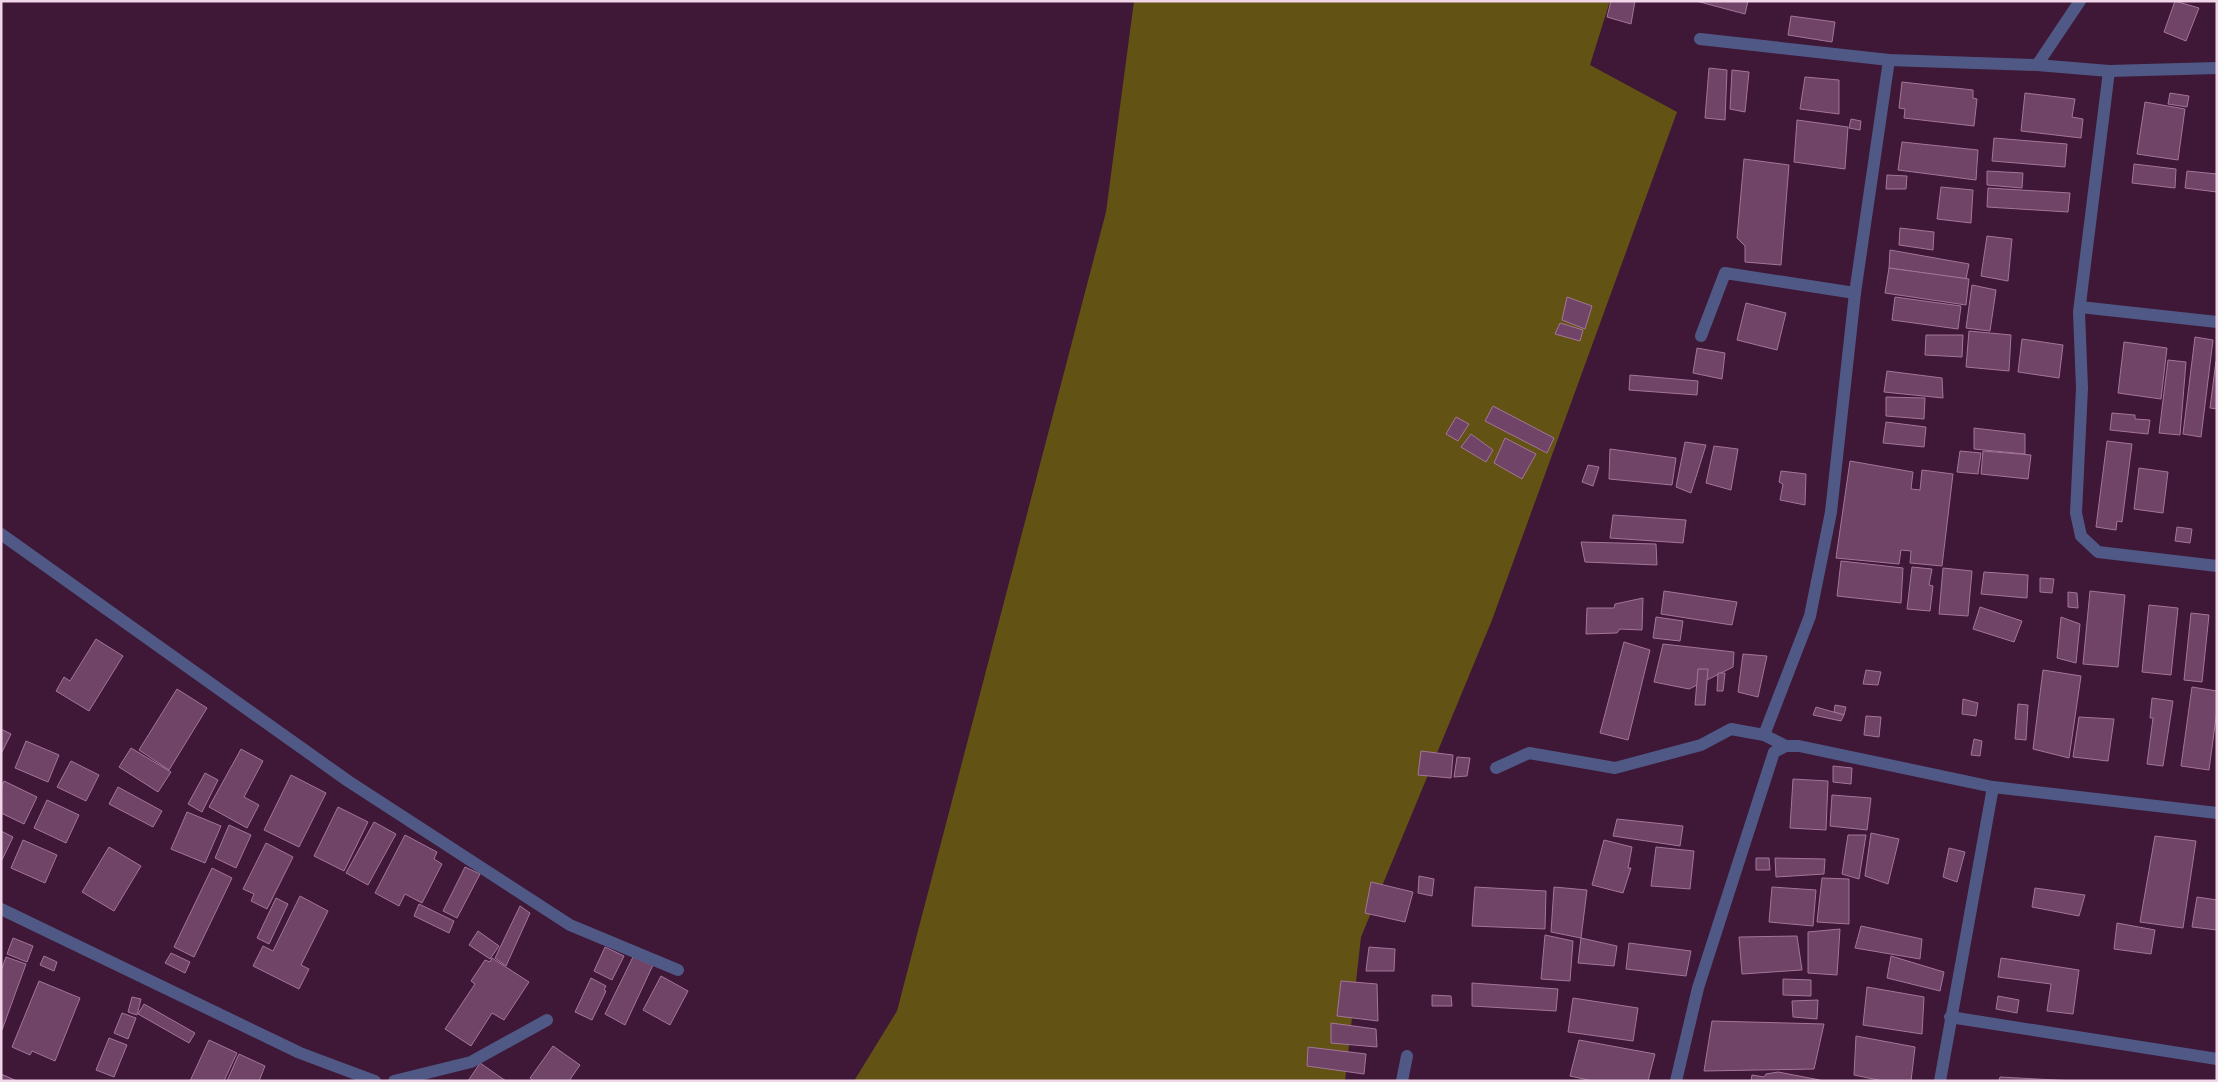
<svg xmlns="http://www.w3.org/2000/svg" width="2218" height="1082" viewBox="0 0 2218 1082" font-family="'Crimson Pro',serif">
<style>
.forest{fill:#625315}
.building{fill:#6f4466;stroke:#a47599}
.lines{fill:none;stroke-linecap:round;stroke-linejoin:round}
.minor{stroke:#505985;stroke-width:12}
</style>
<rect width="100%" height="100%" fill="#3f1737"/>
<!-- forest -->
<path class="forest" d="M1134 1H1610L1590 65 1677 112 1492 620 1361 937 1345 1081H854L897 1011 1106 212Z"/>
<!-- building -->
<g class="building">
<path d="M1611 1H1635L1631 24 1607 17Z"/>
<path d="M1696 1H1748L1745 14Z"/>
<path d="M2175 1 2199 8 2186 41 2164 32Z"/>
<path d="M1791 16 1835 22 1832 42 1788 35Z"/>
<path d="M1709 68 1727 70 1725 120 1705 118Z"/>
<path d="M1732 70 1749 72 1745 112 1730 109Z"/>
<path d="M1805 77 1839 80V114L1800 109Z"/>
<path d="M1902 82 1973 90V98L1977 99 1974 126 1904 118 1905 109 1899 108Z"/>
<path d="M2025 93 2075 99 2072 117 2083 119 2081 138 2021 131Z"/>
<path d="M2170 93 2189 96 2187 107 2168 104Z"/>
<path d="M2145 102 2185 109 2178 160 2137 154Z"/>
<path d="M1851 119 1861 121 1860 130 1849 128Z"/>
<path d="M1797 120 1848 127 1845 169 1794 162Z"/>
<path d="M1994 138 2067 144 2065 167 1992 161Z"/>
<path d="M1902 142 1978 150 1976 180 1898 170Z"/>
<path d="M1744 159 1789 165 1781 265 1745 262V246L1737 238Z"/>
<path d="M2134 164 2176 169 2175 188 2132 183Z"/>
<path d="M1987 171 2023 173 2022 188 1987 185Z"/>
<path d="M2187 171 2217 174V192L2185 188Z"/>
<path d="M1887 175 1907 176 1906 189H1886Z"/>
<path d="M1941 187 1973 190 1971 223 1937 219Z"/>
<path d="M1988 188 2070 193 2068 212 1987 207Z"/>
<path d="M1900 228 1934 232 1933 250 1899 245Z"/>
<path d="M1987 236 2012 239 2008 281 1981 276Z"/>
<path d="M1890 250 1969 264 1966 279 1889 268Z"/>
<path d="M1889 268 1969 279 1966 305 1885 293Z"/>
<path d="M1972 285 1996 290 1990 331 1966 328Z"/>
<path d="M1567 297 1592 306 1585 329 1562 320Z"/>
<path d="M1895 297 1961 306 1958 329 1892 320Z"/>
<path d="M1746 303 1786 313 1777 350 1737 340Z"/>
<path d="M1560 323 1583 330 1580 341 1555 334Z"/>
<path d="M1969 331 2011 335 2009 371 1966 367Z"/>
<path d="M1926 335H1963L1962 357 1925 355Z"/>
<path d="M2195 337 2213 340 2201 437 2183 434Z"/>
<path d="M2022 339 2063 345 2059 378 2018 372Z"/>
<path d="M2124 342 2167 348 2161 399 2118 393Z"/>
<path d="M1697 348 1725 353 1722 379 1693 373Z"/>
<path d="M2168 360 2186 362 2180 435 2159 433Z"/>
<path d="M2216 361H2217V409L2210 408Z"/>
<path d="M1887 371 1942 378 1943 398 1884 392Z"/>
<path d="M1630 375 1698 381 1697 395 1629 390Z"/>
<path d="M1886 397 1925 398 1924 419 1886 416Z"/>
<path d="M1493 406 1554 438 1547 453 1485 421Z"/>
<path d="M2112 413 2135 415V419L2150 420 2148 434 2110 430Z"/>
<path d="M1456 417 1469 424 1458 441 1446 434Z"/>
<path d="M1886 422 1926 427 1924 447 1883 443Z"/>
<path d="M1974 428 2025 434V454L1974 449Z"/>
<path d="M1471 434 1493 450 1486 462 1461 447Z"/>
<path d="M1505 438 1536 454 1522 479 1494 463Z"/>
<path d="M2107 441 2132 444 2122 522 2117 521 2116 530 2096 527Z"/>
<path d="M1685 442 1706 445 1691 493 1676 487Z"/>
<path d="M1714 446 1738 449 1731 490 1706 483Z"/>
<path d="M1610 449 1676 458 1672 485 1609 479Z"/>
<path d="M1960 451 1981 453 1978 474 1957 472Z"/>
<path d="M1983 451 2031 455 2028 479 1981 474Z"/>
<path d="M1850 461 1913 472 1911 489 1920 490 1922 470 1953 474 1942 566 1910 563 1911 551 1901 550 1899 564 1836 558Z"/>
<path d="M1588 465 1599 467 1593 486 1582 482Z"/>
<path d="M2139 468 2168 472 2163 513 2134 509Z"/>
<path d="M1781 471 1806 474 1805 505 1780 500 1783 484 1779 482Z"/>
<path d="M1613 515 1686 520 1683 543 1610 538Z"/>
<path d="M2177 527 2192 529 2190 543 2175 541Z"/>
<path d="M1581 542 1656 544 1657 565 1585 562Z"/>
<path d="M1841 561 1903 568 1901 603 1837 596Z"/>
<path d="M1912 567 1932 569 1929 585 1933 586 1930 611 1907 609Z"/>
<path d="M1943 568 1972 571 1968 616 1939 614Z"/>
<path d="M1984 572 2028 575 2027 598 1981 594Z"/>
<path d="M2040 578 2054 579 2052 593 2040 592Z"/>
<path d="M1664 591 1737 602 1732 625 1661 614Z"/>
<path d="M2090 591 2125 595 2118 667 2083 664Z"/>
<path d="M2068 592 2077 593 2078 608 2068 607Z"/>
<path d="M1643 598 1642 630 1620 629 1617 633 1586 634 1587 608H1614L1615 604Z"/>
<path d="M2149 605 2178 608 2171 675 2142 672Z"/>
<path d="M1980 607 2022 621 2014 642 1973 629Z"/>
<path d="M2191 613 2209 615 2202 682 2184 680Z"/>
<path d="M1656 617 1683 621 1680 641 1653 638Z"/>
<path d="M2061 617 2080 624 2076 663 2057 658Z"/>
<path d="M96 639 123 656 89 711 56 691 64 677 70 681Z"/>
<path d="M1624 642 1650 650 1628 740 1600 733Z"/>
<path d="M1663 644 1734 652 1733 667 1689 689 1654 682Z"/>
<path d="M1743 654 1767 656 1758 697 1738 692Z"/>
<path d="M1698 669H1708L1705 705H1695Z"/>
<path d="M1866 670 1881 672 1878 685 1863 684Z"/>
<path d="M2043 670 2081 676 2069 758 2033 749Z"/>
<path d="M1718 673H1725L1723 691H1717Z"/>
<path d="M2192 687 2217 691V710L2209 770 2181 766Z"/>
<path d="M177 689 207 708 169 770 139 750Z"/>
<path d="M2152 698 2173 701 2163 766 2147 764 2153 718H2150Z"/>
<path d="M1963 699 1978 703 1976 716 1962 714Z"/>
<path d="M2018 704 2028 705 2026 740 2015 739Z"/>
<path d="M1835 705 1846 707 1844 715 1834 712Z"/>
<path d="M1816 707 1844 715 1841 721 1813 715Z"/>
<path d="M1866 716 1881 717 1879 737 1864 735Z"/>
<path d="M2079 717 2114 719 2108 761 2073 757Z"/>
<path d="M1 729 11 734 1 754Z"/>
<path d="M1974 739 1982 741 1980 756 1971 755Z"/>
<path d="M26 741 59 755 48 782 15 768Z"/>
<path d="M131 748 171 772 158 792 119 767Z"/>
<path d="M241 749 263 761 244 797 259 805 247 828 209 807Z"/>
<path d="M1421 751 1453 755 1451 778 1418 775Z"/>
<path d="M1457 757 1470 758 1467 776 1454 777Z"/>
<path d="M71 761 99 775 86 801 57 787Z"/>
<path d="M1833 766 1852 768 1851 784 1833 782Z"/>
<path d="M205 773 218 780 202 812 188 804Z"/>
<path d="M291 775 326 793 299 847 264 830Z"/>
<path d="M1793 779 1828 781 1826 830 1790 828Z"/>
<path d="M4 781 37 797 24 824 1 813V787Z"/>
<path d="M118 787 162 811 153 827 109 804Z"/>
<path d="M1832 795 1871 798 1867 830 1830 826Z"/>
<path d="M47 800 79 815 66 843 34 828Z"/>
<path d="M338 807 368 822 344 871 314 856Z"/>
<path d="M187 812 221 826 205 863 171 849Z"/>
<path d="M1617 819 1683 826 1680 846 1613 836Z"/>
<path d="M374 822 396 834 368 885 346 873Z"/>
<path d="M229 825 251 835 236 868 215 858Z"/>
<path d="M1 831 13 837 1 862Z"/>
<path d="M1871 833 1899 839 1888 884 1865 876Z"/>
<path d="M405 835 437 852 434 859 442 864 422 903 405 894 399 906 375 893Z"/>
<path d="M1848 835H1866L1859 879 1842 874Z"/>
<path d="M2155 836 2196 841 2183 928 2140 922Z"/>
<path d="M23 840 57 855 45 883 11 868Z"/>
<path d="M1604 840 1632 847 1628 868H1631L1623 893 1592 885Z"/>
<path d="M266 843 293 857 267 909 251 901 254 894 243 889Z"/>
<path d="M109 847 141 866 114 911 82 892Z"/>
<path d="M1656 847 1694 851 1690 889 1651 886Z"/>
<path d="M1949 848 1965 852 1957 882 1943 877Z"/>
<path d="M1756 858H1769L1770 870H1756Z"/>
<path d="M1775 858 1825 859 1824 874 1776 877Z"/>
<path d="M465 867 480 874 457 918 443 911Z"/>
<path d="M212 868 232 878 194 957 174 947Z"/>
<path d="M1419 876 1434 879 1432 896 1418 893Z"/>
<path d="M1822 878 1849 879V924L1817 922Z"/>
<path d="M1371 882 1413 892 1405 922 1365 913Z"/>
<path d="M1475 887 1546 891 1545 929 1472 926Z"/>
<path d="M1554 887 1587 890 1581 938 1551 932Z"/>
<path d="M1772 887 1816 890 1813 926 1769 922Z"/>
<path d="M2035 888 2085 895 2079 916 2032 907Z"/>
<path d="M300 896 328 911 301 965 309 969 299 989 253 966 263 946 273 951Z"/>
<path d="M2197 897 2217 900V930L2192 927Z"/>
<path d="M276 898 288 904 269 944 257 938Z"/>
<path d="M419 904 454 921 449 933 414 916Z"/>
<path d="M520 906 530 913 506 966 495 958Z"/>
<path d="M2117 923 2155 930 2151 954 2114 949Z"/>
<path d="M1861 926 1922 939 1920 959 1855 948Z"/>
<path d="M1840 929 1837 975 1808 973V932Z"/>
<path d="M478 931 499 946 490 959 469 945Z"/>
<path d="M1545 935 1573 941 1570 981 1541 979Z"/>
<path d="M1797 936 1802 970 1742 974 1739 937Z"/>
<path d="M13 938 33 946 27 962 7 954Z"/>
<path d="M1581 938 1617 946 1614 966 1578 963Z"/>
<path d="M1629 943 1691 951 1686 976 1626 969Z"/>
<path d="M605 947 624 956 612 980 594 971Z"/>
<path d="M1369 947 1395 949 1394 971H1366Z"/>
<path d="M171 953 190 962 185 973 165 963Z"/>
<path d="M44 956 57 962 54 971 40 965Z"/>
<path d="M1891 956 1944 972 1940 991 1887 978Z"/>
<path d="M6 957 26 964 2 1030 1 971Z"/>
<path d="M633 957 653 965 625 1025 605 1014Z"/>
<path d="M492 958 529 982 504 1020 492 1013 471 1046 445 1029 475 984 471 981 485 960 490 962Z"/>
<path d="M2001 958 2079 970 2073 1014 2047 1011 2051 984 1998 977Z"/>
<path d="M661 976 688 991 670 1025 643 1010Z"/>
<path d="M591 978 606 986 604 990 606 991 592 1020 575 1012Z"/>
<path d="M1783 979 1811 980V996L1783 995Z"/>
<path d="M39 981 80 998 55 1061 32 1051 30 1055 12 1047Z"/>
<path d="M1341 981 1377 984 1378 1021 1337 1016Z"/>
<path d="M1472 983 1558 989 1556 1011 1472 1006Z"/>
<path d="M1867 987 1924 997 1922 1034 1863 1025Z"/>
<path d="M1432 995 1451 996 1452 1006H1432Z"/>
<path d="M1998 996 2019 1000 2017 1013 1996 1009Z"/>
<path d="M132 997 141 999 137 1015 128 1012Z"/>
<path d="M1573 998 1638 1008 1633 1041 1568 1032Z"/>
<path d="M1818 1000 1817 1019 1793 1017 1792 1001Z"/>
<path d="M144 1004 195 1033 189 1043 138 1014Z"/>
<path d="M122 1013 136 1018 128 1039 114 1033Z"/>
<path d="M1712 1021 1824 1024 1814 1069 1704 1071Z"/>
<path d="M1331 1023 1376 1029 1377 1047 1331 1043Z"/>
<path d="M1856 1036 1915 1047 1911 1081H1883L1854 1075Z"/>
<path d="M109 1038 127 1045 114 1077 96 1070Z"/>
<path d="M209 1040 237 1053 224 1081H190Z"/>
<path d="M1579 1040 1655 1054 1648 1081H1593L1570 1076Z"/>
<path d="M553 1046 580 1065 569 1081H534L530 1078Z"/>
<path d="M1308 1047 1366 1054 1364 1074 1307 1066Z"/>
<path d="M239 1054 265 1066 259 1081H227Z"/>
<path d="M480 1063 506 1081H468Z"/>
<path d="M1778 1072 1820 1080V1081H1751L1752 1075 1764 1077 1766 1074Z"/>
<path d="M1 1074 17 1081H1Z"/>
<path d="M2000 1077 2074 1081H1999Z"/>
</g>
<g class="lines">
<!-- minor -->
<g class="minor">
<path d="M1700 39 1889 60 2037 65 2109 71 2217 68"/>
<path d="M2037 65 2080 1"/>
<path d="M2109 71 2079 312 2082 388 2076 513 2081 536 2098 552 2217 566"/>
<path d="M2080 307 2217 322"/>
<path d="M1701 336 1725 273 1855 293"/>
<path d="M1 534 348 781 570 925 678 970"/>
<path d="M1786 746H1799L1993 787 2217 813"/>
<path d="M1496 768 1529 753 1615 768 1701 745 1731 729 1764 735"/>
<path d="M1 909 300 1053 375 1081"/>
<path d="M1950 1017 2217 1059"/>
<path d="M394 1081 471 1062 547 1020"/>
<path d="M1402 1081 1407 1056"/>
<path d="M1676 1081 1698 988 1774 752 1786 746 1764 735 1810 616 1831 512 1855 293 1889 60"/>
<path d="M1940 1081 1993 787"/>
</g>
</g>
<!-- border -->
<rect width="2218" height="1082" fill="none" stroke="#f1d6ea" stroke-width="5"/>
</svg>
